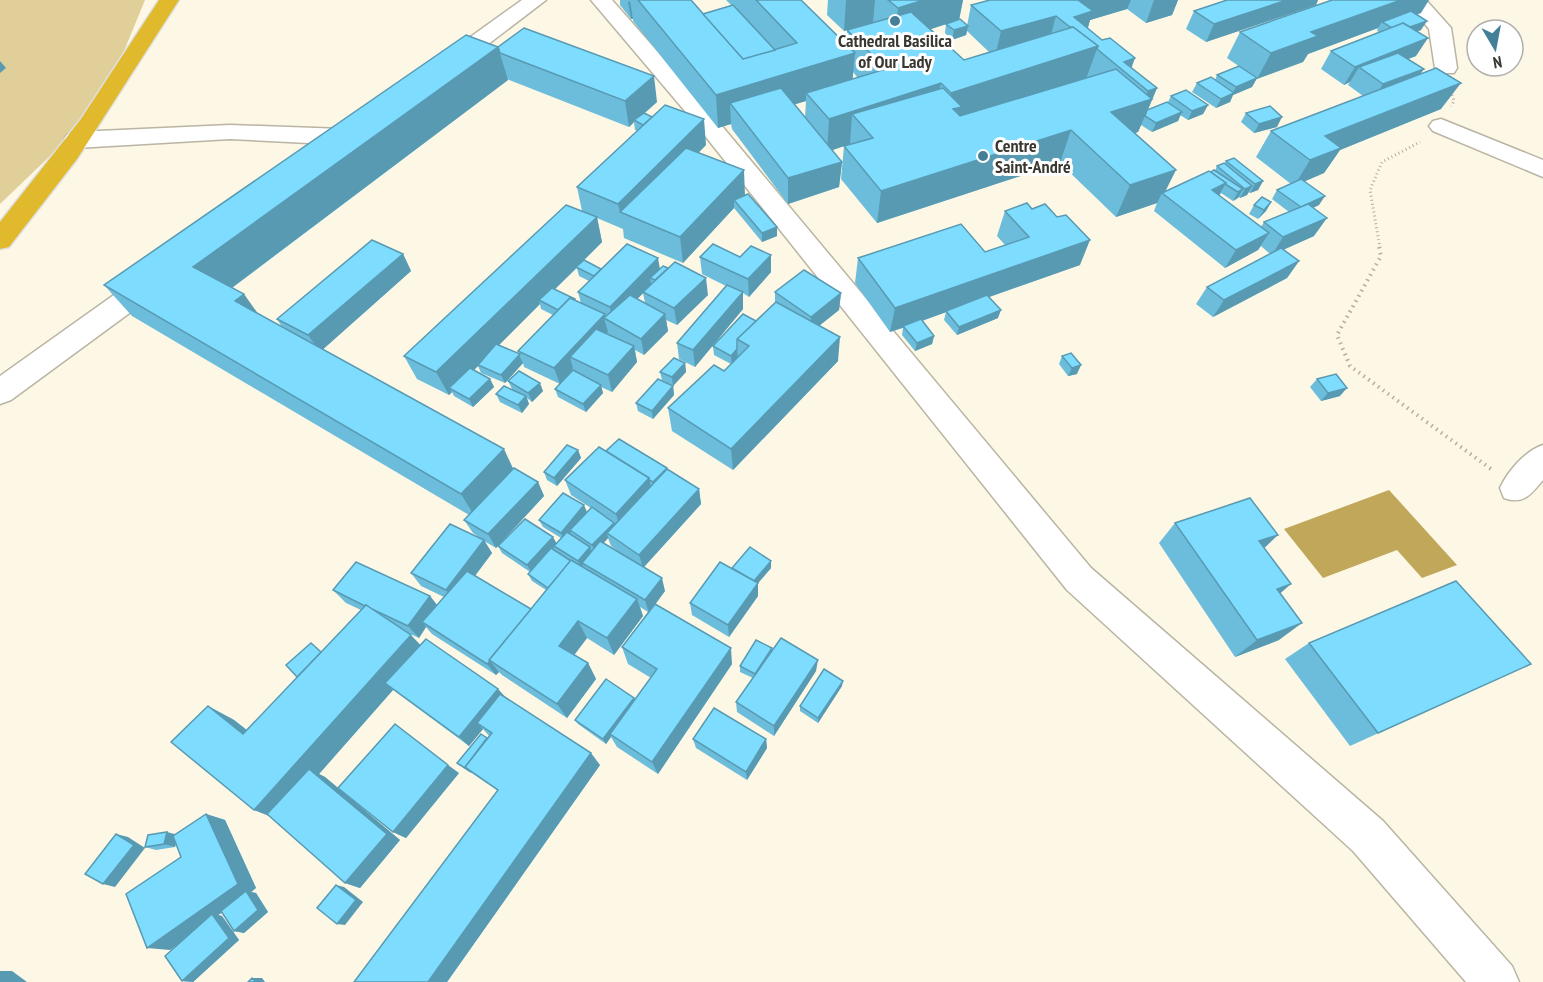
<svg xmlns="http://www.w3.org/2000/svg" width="1543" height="982" viewBox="0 0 1543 982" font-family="'PT Sans Narrow',sans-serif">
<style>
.green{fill:#e1cf99}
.water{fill:#c0a75a}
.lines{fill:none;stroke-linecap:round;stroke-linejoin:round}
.minor-casing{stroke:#bab4a3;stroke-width:3}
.highway-casing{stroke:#dfdfde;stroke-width:3}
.path-far1{stroke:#b4afa1;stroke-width:3;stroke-dasharray:1 3;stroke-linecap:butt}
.path{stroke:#b4afa1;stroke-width:4;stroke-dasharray:1.5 4.5;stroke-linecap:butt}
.minor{fill:#fff;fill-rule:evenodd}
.highway{fill:#e0b92d;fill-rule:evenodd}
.wall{fill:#6cbddb;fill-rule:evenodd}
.shaded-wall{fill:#589ab2}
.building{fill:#7edcff;stroke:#589ab2;stroke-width:1.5}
.poi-dot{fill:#438097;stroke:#fff;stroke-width:2}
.labels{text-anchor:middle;stroke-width:6;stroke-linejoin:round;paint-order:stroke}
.far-poi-label{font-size:18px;font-weight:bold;fill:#393730;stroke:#fff}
</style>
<rect width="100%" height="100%" fill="#fdf7e5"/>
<!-- green -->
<path class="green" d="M0 0H145L101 107 0 204Z"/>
<!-- water -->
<path class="water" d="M1389 490 1457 565 1422 578 1397 550 1323 578 1284 529Z"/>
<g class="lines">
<!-- minor casing -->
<g class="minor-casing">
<g id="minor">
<path d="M522 0H546L453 71H437L434 66 437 61Z"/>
<path d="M591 0H612L706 107 1091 568 1383 821 1512 966 1519 982H1466L1353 851 1067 590 690 117Z"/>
<path d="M1405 0H1426L1451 28 1457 68 1454 73H1438L1435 68 1429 29Z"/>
<path d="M1441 119 1543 160V177L1433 131 1429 126 1433 121Z"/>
<path d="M362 120 370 122 374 127 357 142 348 145 230 139 76 148 67 145 64 140 67 135 76 132 230 125 343 129Z"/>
<path d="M159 267 169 270 173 277 169 284 11 400 0 404V376L149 270Z"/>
<path d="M1543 445V480C1531 494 1524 505 1504 498L1500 488C1508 471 1525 451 1543 445Z"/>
</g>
</g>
<!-- highway casing -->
<g class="highway-casing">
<path id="highway" d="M159 0H179L77 159 9 247 0 249V222L81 119Z"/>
</g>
<!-- path-far1 -->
<g class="path-far1">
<path d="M1451 91 1454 101 1451 106"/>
<path d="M1380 248 1370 190 1382 162 1420 142"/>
</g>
<!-- path -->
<path class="path" d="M1379 247 1381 256 1337 335 1350 366 1491 469"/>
<!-- minor -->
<use href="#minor" class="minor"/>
<!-- highway -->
<use href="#highway" class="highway"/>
</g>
<!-- wall -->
<g class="wall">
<path d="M620 0H691L703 14 731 5 726 0H801L846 44 847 30 844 31 827 15 828 0H963L959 20 967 26 971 5 990 0H1178L1172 15 1146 23 1127 9 1090 20 1088 28 1131 68 1157 88 1148 110 1168 102 1171 96 1208 105 1203 114 1188 120 1180 115 1178 121 1152 132 1141 125 1138 132 1135 133 1165 192 1215 171 1217 166 1224 164 1226 161 1263 181 1258 190 1250 193 1249 192 1247 195 1240 198 1239 197 1233 201 1221 193 1219 196 1261 227 1264 222 1289 212 1272 199 1277 190 1291 184 1256 157 1271 131 1363 96 1348 85 1350 82 1344 85 1321 69 1331 51 1379 32 1377 31 1378 28 1308 54 1303 62 1257 78 1252 87 1233 95 1230 102 1216 108 1192 92 1197 83 1215 80 1217 75 1243 69 1227 58 1240 32 1421 13 1416 15 1421 30 1417 32 1416 56 1408 59 1421 73 1441 109 1340 150 1324 173 1305 181 1319 205 1313 208 1314 236 1284 249 1299 261 1287 278 1213 317 1196 304 1207 287 1270 254 1261 246 1258 250 1225 268 1154 211 1157 203 1116 217 1060 163 877 223 841 179 844 146 850 144 832 150 842 162 839 187 788 204 732 129 731 124 718 128 633 21V19H631L620 5ZM946 24 945 33 952 40 966 35 967 31 989 52 964 60 931 29ZM853 72 858 78 852 79ZM806 101 805 118 794 104Z"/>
<path d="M1227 0H1318L1316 5 1206 42 1186 29 1194 11Z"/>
<path d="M498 47 657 102 645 113 706 145 698 153 745 196 777 227V236L762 242 734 208 683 263 624 238 623 229 597 218 602 242 584 260 601 269H660L708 295 677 325 666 320 668 331 644 355 635 350 637 362 612 392 601 387 603 393 586 412 558 397 555 389 560 384 524 367 523 363 505 383 481 373 478 366 474 370 490 379 494 387 473 407 454 396 452 392 449 395 417 379 404 356 582 211 577 187 637 131 635 130 634 122 629 127 507 79 508 80 232 288 257 313 282 327 277 319 403 254 411 271 323 349 513 469 538 482 544 496 496 548 484 541 492 553 475 576 531 609 546 590 532 581 528 574 530 572 502 553 498 546 556 544 561 538 543 527 539 520 587 512 591 508 571 495 565 480 606 451 699 489 701 504 644 567 665 591 655 604 732 664 658 774 617 747 611 737 606 744 578 724 575 720 634 698 635 699 651 678 628 664 622 647 648 612 640 607 643 616 614 655 587 638 574 655 588 663 596 679 567 718 502 675 499 672 496 675 432 634 426 627 419 638 406 632 420 645 498 689 504 696 600 765 447 982H354L498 791 457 763 489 736 483 729 469 746 393 690 319 774 325 777 338 788 459 773 406 838 393 832 338 788 400 840 360 888 345 883 268 815 254 810 208 706 234 720 247 730 361 610 346 603 333 590 430 596 437 605 444 597 421 586 411 573 480 538 473 533 464 520 469 515 132 316 104 285ZM577 268 579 276 589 281 578 292 581 303 555 289ZM643 293 645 303 637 299ZM540 304 541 309 553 315 518 351 519 354 499 345ZM573 369 574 371 560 384ZM608 538 611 546 624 556 604 543Z"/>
<path d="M1246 113 1277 127 1254 133 1241 122Z"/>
<path d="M1271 202 1266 211 1258 219 1249 214 1254 205Z"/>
<path d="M1005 211 1080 265 989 297 998 318 957 335 944 320 946 312 922 321 934 336 932 344 915 351 902 335 903 328 890 332 855 283 858 258 985 252 1005 245 997 236Z"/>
<path d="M700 257 771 272 749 297 743 293V309L695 367 679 359 677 343 726 286 702 274Z"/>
<path d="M775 292 841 293 839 310 819 326 838 361 733 470 672 431 668 408 724 371 731 364 714 355 713 346 756 321 775 303Z"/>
<path d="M1062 356 1077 374 1068 376 1059 364Z"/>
<path d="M685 363 686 372 673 386 662 380 660 372Z"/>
<path d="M1317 379 1340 396 1321 401 1310 387Z"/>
<path d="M508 381 543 391 532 402 527 398 529 404 522 413 500 402 496 394 512 389Z"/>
<path d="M673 386 674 395 653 419 638 411 636 403Z"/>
<path d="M578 450 581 458 557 486 547 480 544 472Z"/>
<path d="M1175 523 1264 548 1280 594 1279 640 1235 657 1159 543Z"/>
<path d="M771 561V568L758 583V596L729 637 692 615 690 603 732 569V568Z"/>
<path d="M1309 643 1531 664 1350 746 1285 659Z"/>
<path d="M772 648V650L816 671 774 736 737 712 736 702 753 678 740 672V666Z"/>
<path d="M842 686 818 723 800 711V706Z"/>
<path d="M693 739H766L767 748 747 780 696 748Z"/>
<path d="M206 814 225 820 256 888 251 892 256 893 268 912 244 933 234 931 222 913 218 915 222 916 239 940 193 982 182 981 179 944 170 950 181 857 176 843 175 847 156 850 145 847 175 834Z"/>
</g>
<!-- shaded-wall -->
<g class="shaded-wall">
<path d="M846 0H875L873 22 844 31Z"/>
<path d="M924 0H963L959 20 894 41 898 8Z"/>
<path d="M1078 0H1131L1127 9 1090 20 1085 37 1071 28Z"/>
<path d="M1154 0H1178L1172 15 1146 23Z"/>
<path d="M1287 0H1318L1316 5 1206 42 1214 24Z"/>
<path d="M1401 0H1429L1421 13 1388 25 1382 22 1378 28 1308 54 1303 62 1257 79 1271 53 1311 32Z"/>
<path d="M630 1 633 19H631L628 2Z"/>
<path d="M1056 16 1049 42 995 57 1001 31Z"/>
<path d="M1427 21 1421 30 1392 40 1398 31Z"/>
<path d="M968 26 966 35 952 40 954 30Z"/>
<path d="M1428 38 1416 56 1369 74 1359 67 1350 82 1344 85 1355 67Z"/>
<path d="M1098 46 1086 79 944 126 951 93Z"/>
<path d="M498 47 508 80 218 298 193 267Z"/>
<path d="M855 53 852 86 806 93V101L744 120 730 103 731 124 718 128 716 95Z"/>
<path d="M1135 58 1129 75 1124 62Z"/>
<path d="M0 61 6 68 0 73Z"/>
<path d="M1424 69 1412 86 1372 102 1383 84Z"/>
<path d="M654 76 657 102 635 121 634 120V122L629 127 625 101Z"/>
<path d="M1257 78 1252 87 1233 95 1230 102 1216 108 1221 99 1232 94 1236 87Z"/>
<path d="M941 83 935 116 852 114 850 144 827 152 829 119Z"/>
<path d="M1461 83 1441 109 1340 150 1324 173 1294 186 1325 136Z"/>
<path d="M1157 88 1138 132 1098 145 1111 112 1143 102 1148 91Z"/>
<path d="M1208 105 1203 114 1188 120 1192 111Z"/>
<path d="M1182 112 1178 121 1152 132 1156 123Z"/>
<path d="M1282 117 1277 127 1254 133 1259 124Z"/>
<path d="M704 119 706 145 634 218 620 212 618 204Z"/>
<path d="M1071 130 1060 163 877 223 881 191Z"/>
<path d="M842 162 839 187 788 204V178Z"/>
<path d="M744 170 745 196 734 200V208L683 263 680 237Z"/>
<path d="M1176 170 1164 194 1162 193 1157 203 1116 217 1130 185Z"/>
<path d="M1263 181 1258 190 1250 193 1255 184Z"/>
<path d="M1226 183 1216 201 1212 190Z"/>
<path d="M1252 186 1247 195 1240 198 1245 189Z"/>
<path d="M1243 189 1238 198 1233 201 1238 192Z"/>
<path d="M1325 196 1319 205 1295 216 1301 207Z"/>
<path d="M1271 202 1266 211 1258 219 1264 210Z"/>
<path d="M597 217 602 242 542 302 539 300 540 304 454 390 449 388 452 392 449 395 436 372Z"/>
<path d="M1327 218 1314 236 1272 255 1283 237Z"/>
<path d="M777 227V236L762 242V233Z"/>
<path d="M1269 233 1258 250 1225 268 1236 250Z"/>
<path d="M1090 240 1080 265 890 332 895 308Z"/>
<path d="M403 254 411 271 320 352 308 335Z"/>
<path d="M771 255V272L749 297 748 279Z"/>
<path d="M658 258 661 275 650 278 651 285 613 324 610 307Z"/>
<path d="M1299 261 1287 278 1213 317 1224 300Z"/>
<path d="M706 278 708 295 677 325 674 308Z"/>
<path d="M743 292V309L695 367 693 350Z"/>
<path d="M841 293 839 310 810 333 811 317Z"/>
<path d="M244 294 266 325 235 301Z"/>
<path d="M1001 310 998 318 957 335 959 327Z"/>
<path d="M605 314 606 320 604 318 608 332 580 362 570 357 573 369 560 384 554 368Z"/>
<path d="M665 314 668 331 644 355 641 339Z"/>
<path d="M934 336 932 344 915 351 917 343Z"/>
<path d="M840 337 838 361 733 470 731 449Z"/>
<path d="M634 346 637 362 612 392 608 375Z"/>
<path d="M737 349 738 358 732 364 731 356Z"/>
<path d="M519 355 523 363 505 383 501 375Z"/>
<path d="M685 363 686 372 673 386 672 377Z"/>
<path d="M1081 365 1077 374 1068 376 1072 368Z"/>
<path d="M490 379 494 387 473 407 469 399Z"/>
<path d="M540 383 543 391 532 402 528 393Z"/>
<path d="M601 385 603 393 586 412 583 404Z"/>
<path d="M673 386 674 395 653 419 652 411Z"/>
<path d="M1347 388 1340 396 1321 401 1328 393Z"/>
<path d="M526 396 529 404 522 413 518 405Z"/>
<path d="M504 449 517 477 477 520 461 494Z"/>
<path d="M578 450 581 458 557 486 554 478Z"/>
<path d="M649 478 652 492 620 528 616 514Z"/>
<path d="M538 482 544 496 496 548 488 534Z"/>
<path d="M699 489 701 504 643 568 639 555Z"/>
<path d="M584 505 587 512 570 530 571 532 564 540 561 533Z"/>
<path d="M614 523 616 530 607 533 608 538 595 552 592 545Z"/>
<path d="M1278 535 1257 555 1259 541Z"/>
<path d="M553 537 557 544 531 572 527 565Z"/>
<path d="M484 540 492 553 455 602 446 590Z"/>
<path d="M590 547 592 554 582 563 583 565 581 568 578 561Z"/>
<path d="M771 561V568L753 589V582Z"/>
<path d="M662 578 665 591 649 613 645 600Z"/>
<path d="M758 583V596L729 637 728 625Z"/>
<path d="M1291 584 1269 603 1277 589Z"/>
<path d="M430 596 440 609 422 622 426 627 419 638 408 626Z"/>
<path d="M637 599 643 616 614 655 607 638Z"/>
<path d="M578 621 587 638 569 662 559 646Z"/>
<path d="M1302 623 1279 640 1235 657 1257 640Z"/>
<path d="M411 635 427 652 385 683 393 690 319 774 325 777 400 840 360 888 345 883 279 820 254 810Z"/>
<path d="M731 648 732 664 658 774 652 762Z"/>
<path d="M818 660 816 671 774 736V726Z"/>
<path d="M490 661 499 672 496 675 487 664Z"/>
<path d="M588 663 596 679 567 718 557 704Z"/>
<path d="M843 681 842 686 818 723V718Z"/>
<path d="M498 689 507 699 477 723 483 729 469 746 459 737Z"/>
<path d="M634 698 637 703 610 734 611 737 606 744 603 739Z"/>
<path d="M208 706 234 720 268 747 243 734Z"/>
<path d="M766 739 767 748 747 780 746 772Z"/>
<path d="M591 753 600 765 447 982H428Z"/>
<path d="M448 765 459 773 406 838 393 832Z"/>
<path d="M206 814 225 820 256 888 251 892 256 893 268 912 244 933 234 931 248 894 218 915 222 916 239 940 193 982 182 981 214 918 170 950 147 948Z"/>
<path d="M167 832 178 835 175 847 164 844Z"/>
<path d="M116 834 128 837 145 848 115 887 103 884Z"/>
<path d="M336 885 344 887 363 902 345 925 337 924Z"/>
<path d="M0 971H12L27 982H0Z"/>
<path d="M252 978H262L265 982H256Z"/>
</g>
<!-- building -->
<g class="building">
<path d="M638 0H691L743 59 797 43 756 0H801L855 53 716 95Z"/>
<path d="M888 0H924L898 8Z"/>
<path d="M990 0H1078L1093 11 1074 17 1102 40 1110 38 1135 58 1124 62 1157 88 1148 91 1097 49 1098 46 1073 27H1070L1056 16 1001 31 971 5Z"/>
<path d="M1227 0H1287L1214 24 1194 11Z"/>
<path d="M1332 0H1401L1311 32 1318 36 1271 53 1240 32Z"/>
<path d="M733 5 775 50 743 59 703 14Z"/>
<path d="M1411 11 1427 21 1410 27 1403 23 1392 28 1382 22Z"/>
<path d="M911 12 964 60 1073 27 1098 46 951 93 941 83 829 119 806 93 886 69 847 30Z"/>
<path d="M960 19 968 26 954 30 946 24Z"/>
<path d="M1403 23 1428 38 1355 67 1331 51Z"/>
<path d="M524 28 654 76 625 101 500 53 498 47Z"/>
<path d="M466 35 498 47 193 267 244 294 235 301 504 449 461 494 104 285Z"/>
<path d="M1398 53 1424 69 1383 84 1359 67Z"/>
<path d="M1239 66 1257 78 1236 87 1217 75Z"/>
<path d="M1436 68 1461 83 1325 136 1341 148 1310 160 1271 131Z"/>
<path d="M1116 69 1152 99 1111 112 1176 170 1130 185 1071 130 881 191 844 146 873 138 852 114 943 88 962 107 953 109 960 116Z"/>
<path d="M1211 77 1234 93 1221 99 1197 83Z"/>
<path d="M781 88 842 162 788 178 730 103Z"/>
<path d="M1186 90 1208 105 1192 111 1171 96Z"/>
<path d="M1167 102 1182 112 1156 123 1145 116 1147 110Z"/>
<path d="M665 105 704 119 618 204 577 187Z"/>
<path d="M1270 106 1282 117 1259 124 1246 113Z"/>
<path d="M644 113 652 117 643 125 634 120Z"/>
<path d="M686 148 744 170 680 237 620 212Z"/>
<path d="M1234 158 1263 181 1255 184 1226 161Z"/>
<path d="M1224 163 1252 186 1245 189 1217 166Z"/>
<path d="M1214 170 1243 189 1238 192 1225 184 1226 183 1211 172Z"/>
<path d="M1209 171 1226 183 1212 190 1269 233 1236 250 1162 193Z"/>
<path d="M1301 179 1325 196 1301 207 1277 190Z"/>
<path d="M748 194 777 227 762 233 734 200Z"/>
<path d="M1262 197 1271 202 1264 210 1254 205Z"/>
<path d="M1027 203 1032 209 1045 204 1057 217 1066 215 1090 240 895 308 858 258 961 224 985 252 1029 237 1005 211Z"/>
<path d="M1308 204 1327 218 1283 237 1264 222Z"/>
<path d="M566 205 597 217 436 372 404 356Z"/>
<path d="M372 240 403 254 308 335 277 319Z"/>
<path d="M627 244 658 258 610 307 578 292Z"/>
<path d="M713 244 740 257 751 246 771 255 748 279 700 257Z"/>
<path d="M1281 248 1299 261 1224 300 1207 287Z"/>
<path d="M584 260 601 269 594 276 576 267Z"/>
<path d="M675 262 706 278 674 308 643 292Z"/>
<path d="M663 266 668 268 655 280 650 278Z"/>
<path d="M804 270 841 293 811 317 775 292Z"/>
<path d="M727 285 743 292 693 350 677 343Z"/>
<path d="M552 288 575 299 574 300 570 298 558 310 539 300Z"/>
<path d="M630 295 665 314 641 339 604 318Z"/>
<path d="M987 295 1001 310 959 327 946 311Z"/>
<path d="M570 298 605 314 554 368 518 351Z"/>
<path d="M776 302 840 337 731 449 668 408 714 365 724 371 749 346 737 339Z"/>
<path d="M743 314 756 321 737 339V349L731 356 713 346Z"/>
<path d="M921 319 934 336 917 343 903 326Z"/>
<path d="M596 329 634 346 608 375 570 357Z"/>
<path d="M496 344 520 354 501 375 478 365Z"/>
<path d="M1071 353 1081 365 1072 368 1062 356Z"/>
<path d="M674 358 685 363 672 377 660 372Z"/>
<path d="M470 368 490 379 469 399 449 388Z"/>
<path d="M573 370 601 385 583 404 555 389Z"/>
<path d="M519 371 540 383 528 393 508 381Z"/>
<path d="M1336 374 1347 388 1328 393 1317 379Z"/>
<path d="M658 379 673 386 652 411 636 403Z"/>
<path d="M504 386 526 396 518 405 496 394Z"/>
<path d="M619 439 667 468 653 482 649 480V478L606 451Z"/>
<path d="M567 445 578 450 554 478 544 472Z"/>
<path d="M599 447 649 478 616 514 565 480Z"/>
<path d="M514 468 538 482 488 534 464 520Z"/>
<path d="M667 469 699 489 639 555 607 533Z"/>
<path d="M563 493 584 505 561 533 539 520Z"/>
<path d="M1250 498 1278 535 1259 541 1291 584 1277 589 1302 623 1257 640 1175 523Z"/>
<path d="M592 507 614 523 592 545 570 530Z"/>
<path d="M525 519 553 537 527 565 498 546Z"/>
<path d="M450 524 484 540 446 590 411 573Z"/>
<path d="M567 532 590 547 578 561 554 546Z"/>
<path d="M600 541 662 578 645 600 582 563Z"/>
<path d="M750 547 771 561 754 581 732 568Z"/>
<path d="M551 548 571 561 548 588 528 574Z"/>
<path d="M571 560 637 599 607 638 578 621 559 646 588 663 557 704 489 660Z"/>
<path d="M356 562 430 596 408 626 372 609 366 605 365 606 333 590Z"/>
<path d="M720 562 758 583 728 625 690 603Z"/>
<path d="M467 571 531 609 489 660 490 661 487 664 422 622Z"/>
<path d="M1456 581 1531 664 1378 733 1309 643Z"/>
<path d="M655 604 731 648 652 762 610 734 657 669 622 647Z"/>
<path d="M366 605 411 635 254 810 171 742 208 706 243 734Z"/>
<path d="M781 638 818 660 774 726 736 702Z"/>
<path d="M426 639 498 689 459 737 385 683Z"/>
<path d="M756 640 772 648 755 674 740 666Z"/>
<path d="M311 643 321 652 297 677 286 665Z"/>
<path d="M824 669 843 681 818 718 800 706Z"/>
<path d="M606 679 634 698 603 739 575 720Z"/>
<path d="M500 694 591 753 428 982H354L498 790 465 767 492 733 477 723Z"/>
<path d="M714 708 766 739 746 772 693 739Z"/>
<path d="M395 724 448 765 393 832 338 788Z"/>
<path d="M481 734 487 738 465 767 471 772 457 763Z"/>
<path d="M309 769 387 834 345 883 267 814Z"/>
<path d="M206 814 238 884 147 948 126 894 181 857 173 836Z"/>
<path d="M167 832 164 844 145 847 148 835Z"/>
<path d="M116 834 134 845 103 884 85 874Z"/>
<path d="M336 885 356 900 337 924 317 908Z"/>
<path d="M246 891 258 910 234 931 221 911Z"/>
<path d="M212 914 229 938 182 981 165 956Z"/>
<path d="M252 978 256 982H248Z"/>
</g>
<!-- markers -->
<g class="poi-dot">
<circle cx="895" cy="21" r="6"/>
<circle cx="983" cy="156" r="6"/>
</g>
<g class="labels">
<!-- far-poi labels -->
<g class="far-poi-label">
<text x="895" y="47">Cathedral Basilica<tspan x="895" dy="21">of Our Lady</tspan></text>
<text x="995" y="152" text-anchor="start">Centre<tspan x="995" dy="21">Saint-André</tspan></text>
</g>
</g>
<!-- north arrow -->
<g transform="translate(1495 48) rotate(170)"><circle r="28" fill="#ffffff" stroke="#b0afac" stroke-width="1.5"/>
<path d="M0-4.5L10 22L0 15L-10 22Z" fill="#438097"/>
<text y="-9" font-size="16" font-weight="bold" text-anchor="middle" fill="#393730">N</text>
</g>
</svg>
